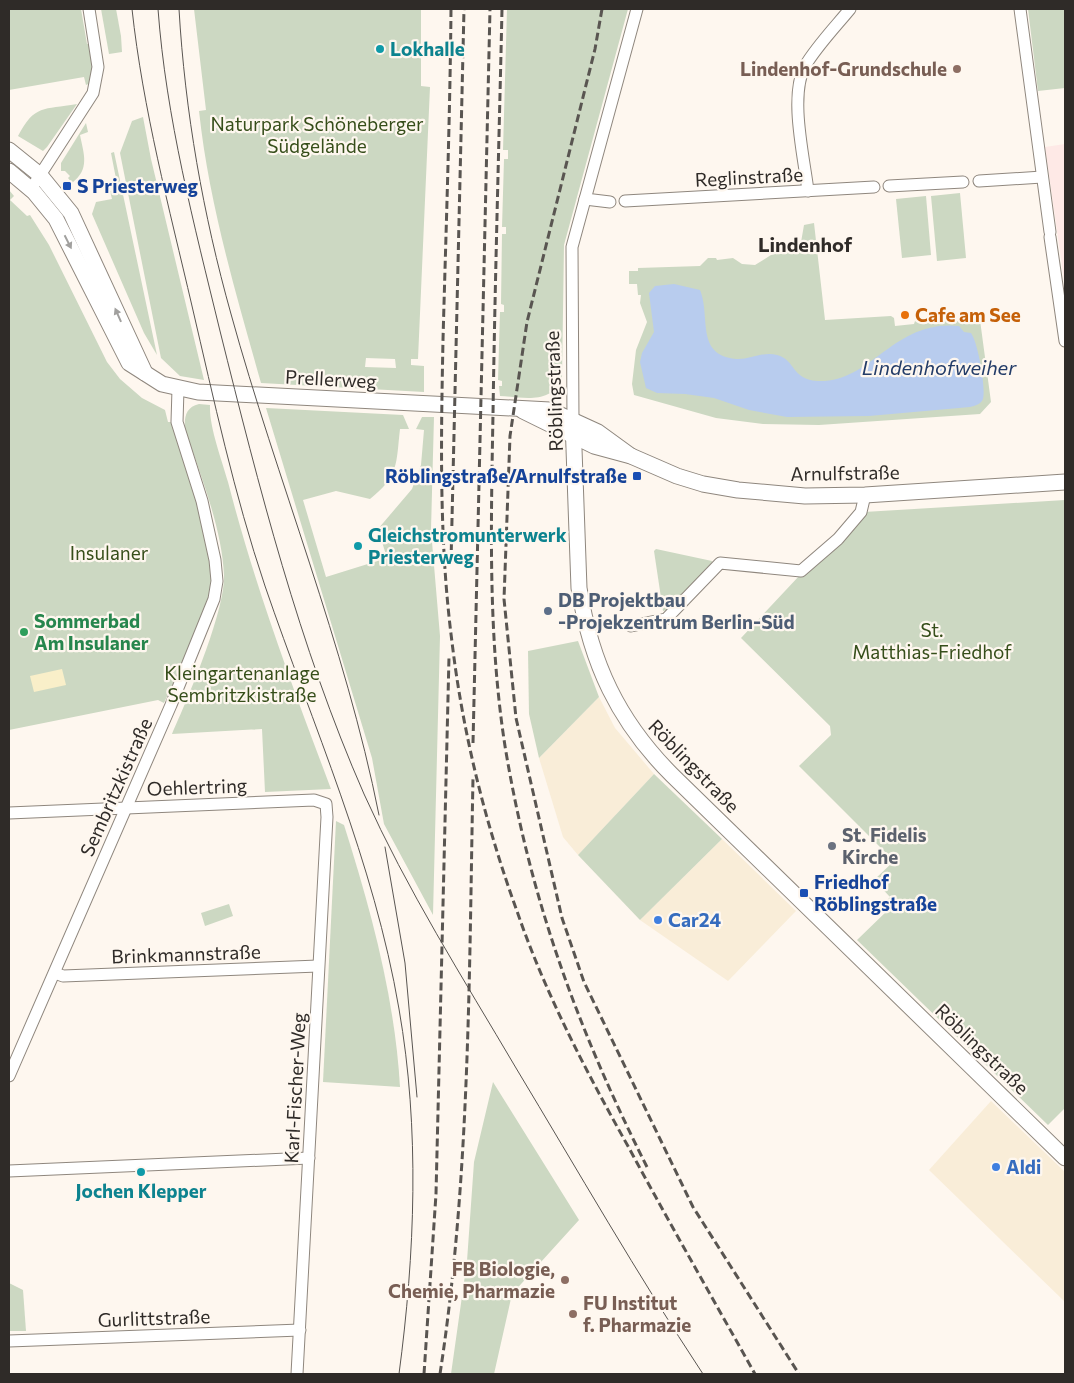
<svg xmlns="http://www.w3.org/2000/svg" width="1074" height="1383" viewBox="0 0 1074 1383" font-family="Commissioner,sans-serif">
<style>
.commercial{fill:#f9edd8}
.industrial{fill:#fee9e6}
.green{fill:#ccd8c2;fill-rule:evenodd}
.sand{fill:#f9efc9}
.water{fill:#b8ccee}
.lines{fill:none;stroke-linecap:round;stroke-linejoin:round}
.street-casing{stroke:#8f877e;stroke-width:13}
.secondary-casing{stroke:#8f877e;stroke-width:17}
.street{stroke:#fff;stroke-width:11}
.secondary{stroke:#fff;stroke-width:15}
.tram{stroke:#595551;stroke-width:1}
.rail{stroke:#595551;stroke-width:3;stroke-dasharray:8 4;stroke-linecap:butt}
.oneway{fill:#a1a09e}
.culture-dot{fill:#0f9aa8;stroke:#fef7ef;stroke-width:2}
.education-dot{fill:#8d6e63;stroke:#fef7ef;stroke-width:2}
.transit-dot{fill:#1a4fb4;stroke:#fef7ef;stroke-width:2}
.food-dot{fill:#e8710a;stroke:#fef7ef;stroke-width:2}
.service-dot{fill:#5c6f8a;stroke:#fef7ef;stroke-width:2}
.leisure-dot{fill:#2e9e5b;stroke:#fef7ef;stroke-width:2}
.worship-dot{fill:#6b7280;stroke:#fef7ef;stroke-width:2}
.shop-dot{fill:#3f7fe0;stroke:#fef7ef;stroke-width:2}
.labels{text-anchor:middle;stroke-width:4.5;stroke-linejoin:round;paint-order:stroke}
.culture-label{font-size:19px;font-weight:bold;fill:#0d838f;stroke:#fef7ef;text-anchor:start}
.education-label{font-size:19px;font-weight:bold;fill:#785e54;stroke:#fef7ef;text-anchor:end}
.park-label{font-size:19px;fill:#364e1a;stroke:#fef7ef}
.street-label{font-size:19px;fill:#2f2b28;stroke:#fef7ef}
.transit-label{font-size:19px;font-weight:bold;fill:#164399;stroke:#fef7ef;text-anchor:start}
.food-label{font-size:19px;font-weight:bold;fill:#c56008;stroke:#fef7ef;text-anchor:start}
.service-label{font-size:19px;font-weight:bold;fill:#4e5e75;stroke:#fef7ef;text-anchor:start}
.leisure-label{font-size:19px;font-weight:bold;fill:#27864d;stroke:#fef7ef;text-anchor:start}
.worship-label{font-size:19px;font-weight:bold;fill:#5b616d;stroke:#fef7ef;text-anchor:start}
.shop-label{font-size:19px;font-weight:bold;fill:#366cbe;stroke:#fef7ef;text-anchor:start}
.neighbourhood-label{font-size:20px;font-weight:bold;fill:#2f2b28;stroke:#fef7ef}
.water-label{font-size:20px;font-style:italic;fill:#233c68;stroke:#fef7ef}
</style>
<rect width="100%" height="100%" fill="#fef7ef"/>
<!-- commercial -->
<g class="commercial">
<path d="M599 697 615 728 654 774 578 855 563 837 539 758Z"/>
<path d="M722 839 796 911 728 981 640 920Z"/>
<path d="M991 1101 1065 1172V1302L929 1170Z"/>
</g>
<!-- industrial -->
<path class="industrial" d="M1065 144V287L1045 147Z"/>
<!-- green -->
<g class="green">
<path d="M9 9H81L87 44H91L94 59 91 83 86 85 84 77 9 90Z"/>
<path d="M101 9H116L121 36 122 52 109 54Z"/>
<path d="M194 9H421V86L430 87 418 359H411V365L424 366V392L261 383C236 294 209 204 199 111L206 110ZM366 358 395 359 396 368 365 367Z"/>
<path d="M507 9H628L564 245 562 379C550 405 523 397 500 396L499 386H502V381L498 380 500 312H504V305L501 304 502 234H506V227H502L504 159H508V150H503Z"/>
<path d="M1028 9H1065V88L1038 91Z"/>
<path d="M77 104 47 147 43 151 18 136C35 104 43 110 77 104Z"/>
<path d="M143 117 151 159 204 380 180 376 161 358 120 153 132 121Z"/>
<path d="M86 123 88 132 80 135C84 155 90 169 72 183L68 178 70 176 65 171H61V163Z"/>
<path d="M114 152 157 355 144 333 92 214 96 202 112 199 110 191 118 189 111 153Z"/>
<path d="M9 190 14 196 10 200 27 216 30 215 49 245 107 362 120 379 142 398 165 410 168 422H172L205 528 213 579 206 610 164 703 158 700 9 730Z"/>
<path d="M960 193 966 258 937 261 931 196Z"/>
<path d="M926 196 931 255 902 258 896 199Z"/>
<path d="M814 223 825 320 891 316 894 318 895 326 914 324 915 321 923 324C930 319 950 317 956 322L964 318 967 321 980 320 991 402 980 414 819 425 763 424 716 418 634 395 632 384 636 350 647 322 640 303 641 295H638L637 284H629V271H638V268L700 266 708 258H716L717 260 733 258 742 264 755 265 771 255 800 248 804 225Z"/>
<path d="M199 404 210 405C209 427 222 460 228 482 255 587 293 688 331 789L265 792 262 729 172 734C188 698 225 612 224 575 222 528 200 474 185 429 184 417 186 407 199 404Z"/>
<path d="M266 408 403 415 409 429H400C396 464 399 476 370 499L336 491 303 500 326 577 387 558 378 529 412 489 421 465 424 430 416 429 422 417H434L431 530 440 636 433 915 384 824 372 758Z"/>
<path d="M1065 500V1108L1048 1125 857 940 889 909 884 904 890 897 874 880 894 861 799 766 831 735 830 726 741 638 800 575 864 512Z"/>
<path d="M656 549 712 561 711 568 667 610 663 611 654 551Z"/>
<path d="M578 641 599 697 539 758 529 714 528 651Z"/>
<path d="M654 774 722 839 640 920 578 855Z"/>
<path d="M336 821 344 825C371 910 395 999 400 1087L323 1082Z"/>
<path d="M229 904 233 916 205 926 201 913Z"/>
<path d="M493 1082 579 1220 512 1294 494 1374H451L467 1261 474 1162Z"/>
<path d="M9 1283 23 1290 26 1331H9Z"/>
</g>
<!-- sand -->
<path class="sand" d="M62 669 66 685 34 692 30 676Z"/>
<!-- water -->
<path class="water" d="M674 284 700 290C711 317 695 355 736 359 750 360 763 351 777 355 796 360 791 379 817 381 871 384 893 319 959 326L964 332 971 333C978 343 986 387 983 399 981 404 975 406 970 407L869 416 787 417 749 410 714 398 685 394 657 393 646 388 640 362 642 353 654 332 649 293 655 286Z"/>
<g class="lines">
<!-- street casing -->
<g class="street-casing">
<g id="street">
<path d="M1020 9 1050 232"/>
<path d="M979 181 1042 177"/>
<path d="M889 186 963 182"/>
<path d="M31 189 93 93 98 67 89 9"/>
<path d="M808 191C804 157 789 96 805 66 816 47 836 26 850 9"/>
<path d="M585 199 610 202"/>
<path d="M625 201 874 187"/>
<path d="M1050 237 1065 341"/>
<path d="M573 421 572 247 637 9"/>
<path d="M631 626 666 619 720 563 801 571 838 539 861 512 865 495"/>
<path d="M9 813 314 800 326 804 327 817 297 1374"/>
<path d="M55 973 63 976 318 966"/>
<path d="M9 1076 171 705 214 599 217 581 215 560 202 501 177 422 178 389"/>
<path d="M9 1171 309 1158"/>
<path d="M9 1341 300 1330"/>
</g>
</g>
<!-- secondary casing -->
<g class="secondary-casing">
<g id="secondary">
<path d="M9 150 40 175 71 213 145 373"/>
<path d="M9 171 34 192 56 219 129 363 162 384 198 392 550 410 598 432 631 456"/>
<path d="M523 411 594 446 631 456 677 476 703 484 738 490 805 496 865 495 1065 482"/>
<path d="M573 421 579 588C591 663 618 721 672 775L1065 1158"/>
</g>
</g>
<!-- street -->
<use href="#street" class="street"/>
<!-- secondary -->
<use href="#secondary" class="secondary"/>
<!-- tram -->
<g class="tram">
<path d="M132 9C143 110 169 207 192 306 214 400 234 494 265 586 313 726 374 862 399 1009 420 1129 415 1254 399 1374"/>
<path d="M158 9C166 118 194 224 220 331 259 487 299 646 364 794 407 890 463 978 516 1068 578 1171 637 1274 703 1374"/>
<path d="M179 9C185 112 203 214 231 314 277 481 345 644 379 815"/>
<path d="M385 847 405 963 417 1097"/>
</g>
<!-- rail -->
<g class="rail">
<path d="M451 9C450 119 446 229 443 340 441 440 439 542 452 642 463 735 486 826 518 914 546 995 587 1073 629 1148 670 1224 713 1299 755 1374"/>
<path d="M502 9C499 144 495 279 493 414 491 524 488 637 505 746 530 899 578 1030 647 1167"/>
<path d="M602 9 595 49 527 322 510 436 504 599 516 718 562 918 584 982 693 1207 799 1374"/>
<path d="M451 562 464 9"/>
<path d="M473 743 490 9"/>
<path d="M424 1374 436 1194 449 657"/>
<path d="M440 1374C470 1178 469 977 473 778"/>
</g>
</g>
<!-- one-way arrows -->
<defs><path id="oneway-solid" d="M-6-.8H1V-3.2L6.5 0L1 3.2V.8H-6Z" transform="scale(1.25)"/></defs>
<g class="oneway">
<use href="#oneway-solid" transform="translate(68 242) rotate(63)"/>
<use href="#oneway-solid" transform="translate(118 315) rotate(-114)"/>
</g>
<!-- markers -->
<g class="culture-dot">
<circle cx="380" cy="49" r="5"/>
<circle cx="358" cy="546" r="5"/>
<circle cx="141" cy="1172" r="5"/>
</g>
<g class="education-dot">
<circle cx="957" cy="69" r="5"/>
<circle cx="565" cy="1280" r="5"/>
<circle cx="573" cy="1314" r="5"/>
</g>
<g class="transit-dot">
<rect x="62" y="181" width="10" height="10" rx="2.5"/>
<rect x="632" y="471" width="10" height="10" rx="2.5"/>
<rect x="799" y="888" width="10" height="10" rx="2.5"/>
</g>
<circle class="food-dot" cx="905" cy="315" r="5"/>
<circle class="service-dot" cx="548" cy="611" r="5"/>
<circle class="leisure-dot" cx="24" cy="632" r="5"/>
<circle class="worship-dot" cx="832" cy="846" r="5"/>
<g class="shop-dot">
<circle cx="658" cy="920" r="5"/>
<circle cx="996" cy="1167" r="5"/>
</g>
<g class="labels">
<!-- culture labels -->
<g class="culture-label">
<text x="390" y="56">Lokhalle</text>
<text x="368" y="542">Gleichstromunterwerk<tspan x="368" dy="22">Priesterweg</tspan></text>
<text x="141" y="1198" text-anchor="middle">Jochen Klepper</text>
</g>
<!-- education labels -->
<g class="education-label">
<text x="947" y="76">Lindenhof-Grundschule</text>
<text x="555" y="1276">FB Biologie,<tspan x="555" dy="22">Chemie, Pharmazie</tspan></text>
<text x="583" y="1310" text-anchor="start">FU Institut<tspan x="583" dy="22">f. Pharmazie</tspan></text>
</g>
<!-- park labels -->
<g class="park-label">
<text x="317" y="131">Naturpark Schöneberger<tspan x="317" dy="22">Südgelände</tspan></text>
<text x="109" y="560">Insulaner</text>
<text x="932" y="637">St.<tspan x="932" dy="22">Matthias-Friedhof</tspan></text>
<text x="242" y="680">Kleingartenanlage<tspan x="242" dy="22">Sembritzkistraße</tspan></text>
</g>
<!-- street labels -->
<g class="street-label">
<text transform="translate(749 177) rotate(-3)" y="7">Reglinstraße</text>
<text transform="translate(331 379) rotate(3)" y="7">Prellerweg</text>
<text transform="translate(554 391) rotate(-92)" y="7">Röblingstraße</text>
<text transform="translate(845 473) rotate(-1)" y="7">Arnulfstraße</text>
<text transform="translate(694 766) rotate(46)" y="7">Röblingstraße</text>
<text transform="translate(116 787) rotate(-66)" y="7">Sembritzkistraße</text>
<text transform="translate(197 787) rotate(-2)" y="7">Oehlertring</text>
<text transform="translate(186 954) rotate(-2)" y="7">Brinkmannstraße</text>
<text transform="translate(982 1049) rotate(44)" y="7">Röblingstraße</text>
<text transform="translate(295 1088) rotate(-87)" y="7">Karl-Fischer-Weg</text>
<text transform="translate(154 1318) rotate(-2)" y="7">Gurlittstraße</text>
</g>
<!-- transit labels -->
<g class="transit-label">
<text x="77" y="193">S Priesterweg</text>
<text x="627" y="483" text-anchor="end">Röblingstraße/Arnulfstraße</text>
<text x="814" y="889">Friedhof<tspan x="814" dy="22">Röblingstraße</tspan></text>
</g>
<!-- food labels -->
<g class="food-label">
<text x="915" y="322">Cafe am See</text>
</g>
<!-- service labels -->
<g class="service-label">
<text x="558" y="607">DB Projektbau<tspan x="558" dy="22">-Projekzentrum Berlin-Süd</tspan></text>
</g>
<!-- leisure labels -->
<g class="leisure-label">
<text x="34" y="628">Sommerbad<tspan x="34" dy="22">Am Insulaner</tspan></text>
</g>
<!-- worship labels -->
<g class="worship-label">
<text x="842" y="842">St. Fidelis<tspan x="842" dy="22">Kirche</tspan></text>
</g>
<!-- shop labels -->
<g class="shop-label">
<text x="668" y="927">Car24</text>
<text x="1006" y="1174">Aldi</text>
</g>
<!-- neighbourhood labels -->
<g class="neighbourhood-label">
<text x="805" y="252">Lindenhof</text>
</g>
<!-- water labels -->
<g class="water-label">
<text x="939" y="375">Lindenhofweiher</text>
</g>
</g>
<!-- border -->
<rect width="1074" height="1383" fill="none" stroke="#2f2b28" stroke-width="20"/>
</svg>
